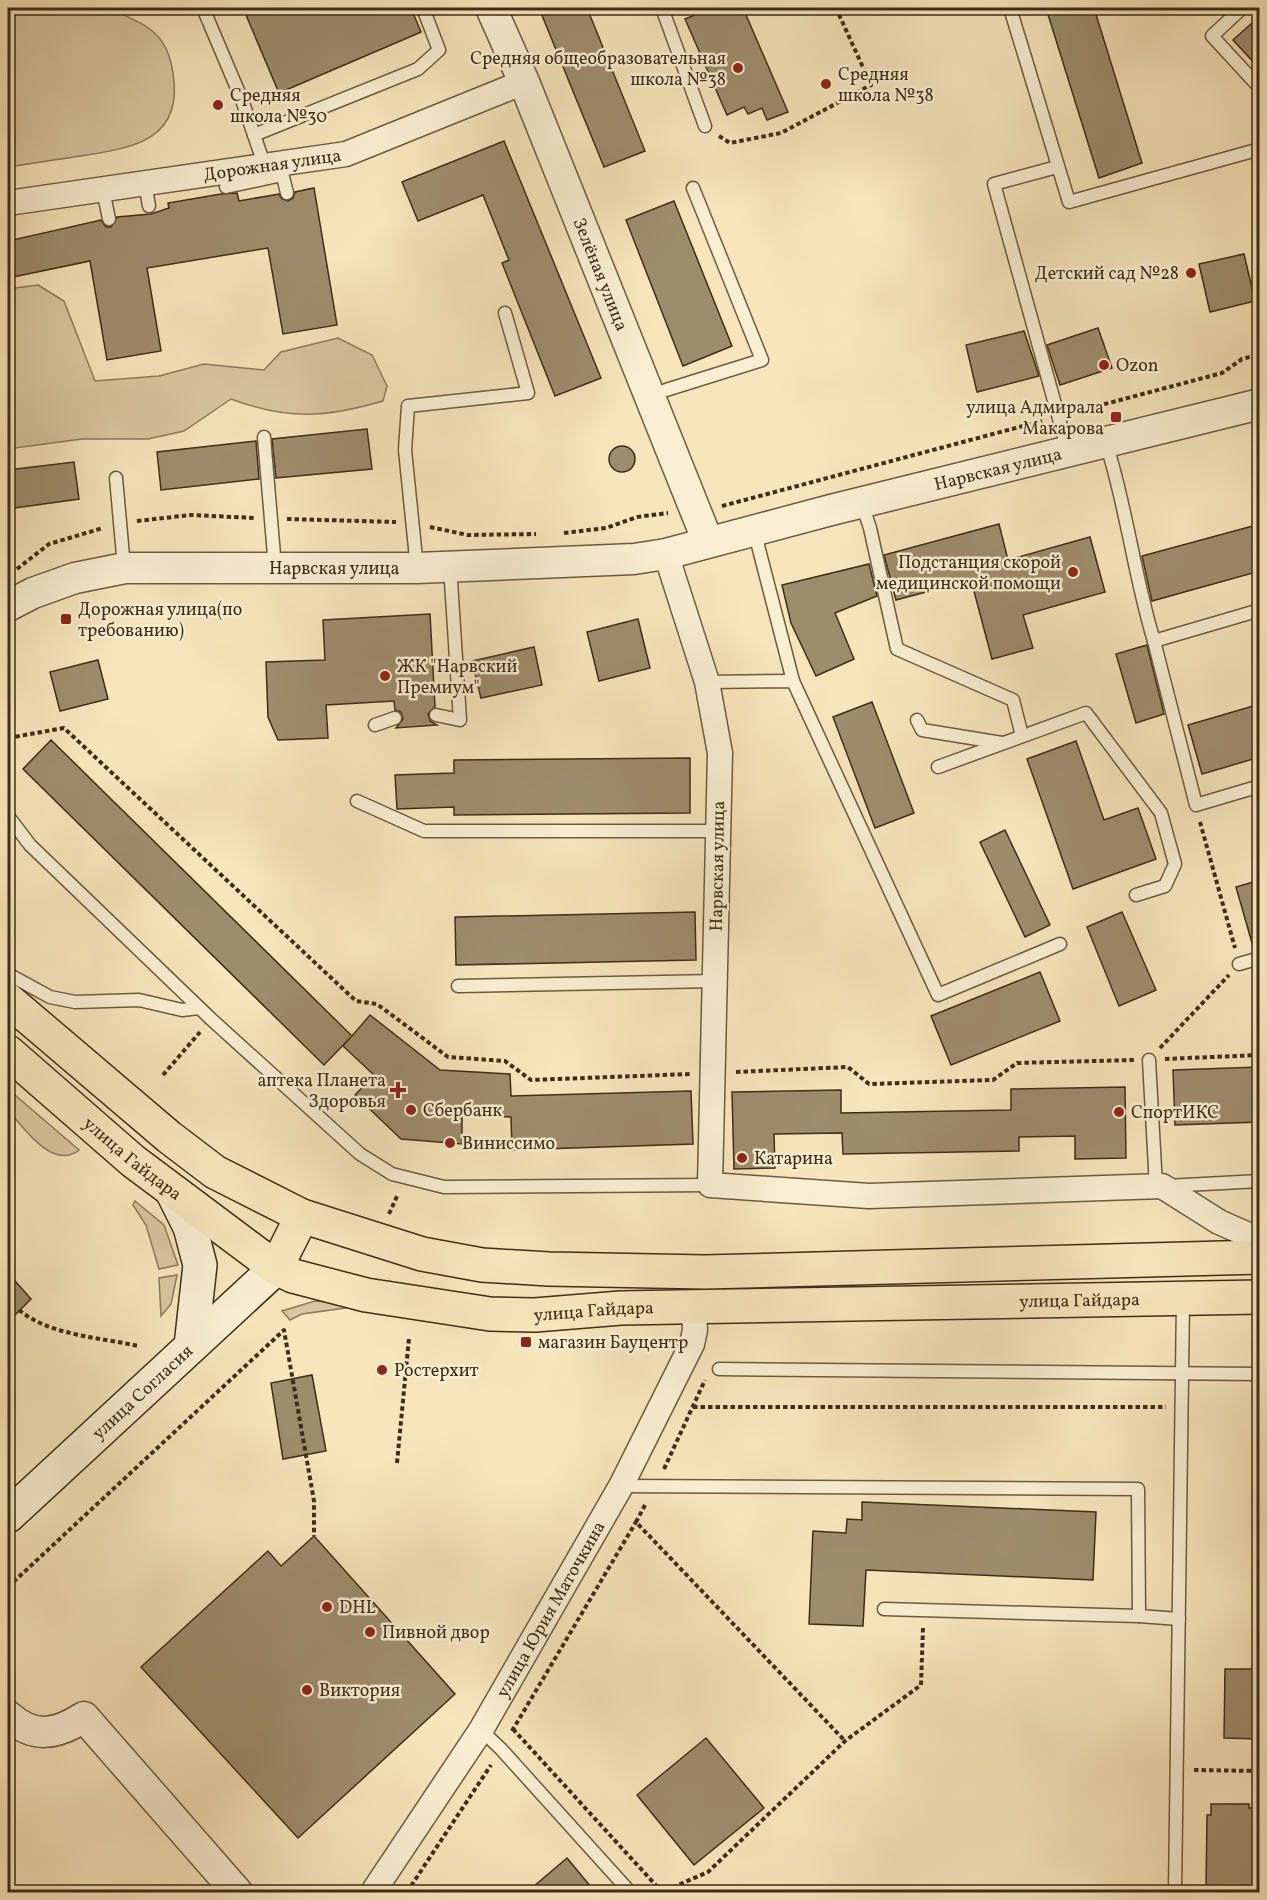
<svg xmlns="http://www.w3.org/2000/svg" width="1267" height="1900" viewBox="0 0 1267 1900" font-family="Vollkorn,serif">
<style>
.green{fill:#d8c7a0;stroke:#8b7a5c;stroke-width:1.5}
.building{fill:#9e8d6d;stroke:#3e2d17;stroke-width:1.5}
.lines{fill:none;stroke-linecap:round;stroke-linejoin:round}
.service-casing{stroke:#6c5b40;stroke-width:15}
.minor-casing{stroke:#6c5b40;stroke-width:27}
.tertiary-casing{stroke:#6c5b40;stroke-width:33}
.secondary-casing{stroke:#3e2d17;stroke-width:36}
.primary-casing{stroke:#3e2d17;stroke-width:36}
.path{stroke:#3e2d17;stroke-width:4;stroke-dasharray:4.5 3;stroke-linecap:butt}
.service{stroke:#faefd3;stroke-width:12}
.minor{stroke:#faefd3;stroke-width:24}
.tertiary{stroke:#faefd3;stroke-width:30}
.secondary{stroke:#faefd3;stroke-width:33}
.primary{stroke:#f7e6bc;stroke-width:33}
.poi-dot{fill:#8f2418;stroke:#faefd3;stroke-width:2}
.labels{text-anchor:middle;stroke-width:5;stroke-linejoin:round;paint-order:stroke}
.poi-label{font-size:18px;fill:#3e2d17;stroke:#faefd3;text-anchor:start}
.street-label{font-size:18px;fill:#3e2d17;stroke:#faefd3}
</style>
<rect width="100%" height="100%" fill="#f7e6bc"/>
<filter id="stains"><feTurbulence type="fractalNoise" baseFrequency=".00333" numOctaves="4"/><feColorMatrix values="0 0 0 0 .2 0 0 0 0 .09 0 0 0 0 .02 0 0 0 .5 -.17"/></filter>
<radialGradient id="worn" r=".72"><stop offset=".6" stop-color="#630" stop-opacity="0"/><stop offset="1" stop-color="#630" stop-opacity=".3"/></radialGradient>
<!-- green -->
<g class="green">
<path d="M8 8H114L115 11C148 26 167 33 173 73 184 141 132 148 80 156 56 160 32 163 8 167Z"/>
<path d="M38 285 64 301 95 381 159 376 204 364 264 370 281 352 338 338 372 355 387 386 383 401C325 418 288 420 231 399L184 431 148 439H82L8 449V289Z"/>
<path d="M8 1089 79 1150C53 1171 23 1127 8 1110Z"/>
<path d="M135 1201 164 1225 178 1265 159 1269 146 1225 133 1205Z"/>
<path d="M177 1275 171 1304 161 1316 159 1278Z"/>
<path d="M315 1301 344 1303 345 1308 302 1314 290 1320 282 1311Z"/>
</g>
<!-- building -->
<g class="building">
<path d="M243 8H411L421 32 279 93Z"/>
<path d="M539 8H587L645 151 604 167Z"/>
<path d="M712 8H743L788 112 767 120 762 108 748 114 744 107 727 115 685 19Z"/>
<path d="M1046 8H1094L1142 163 1099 178Z"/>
<path d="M1260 16V69L1233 40Z"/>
<path d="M504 141 601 378 555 396 502 263 509 260 483 195 418 221 402 182Z"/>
<path d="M314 188 337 325 283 334 268 248 147 268 161 351 107 360 90 261 8 278V241L101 220 106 227H111L117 217 151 214 169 208 168 203 221 194 237 193 239 201 279 194 282 199 288 201 293 198 295 192Z"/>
<path d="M674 201 732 346 683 366 626 220Z"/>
<path d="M1244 254 1255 301 1210 312 1199 264Z"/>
<path d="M1098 328 1112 368 1060 385 1047 345Z"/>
<path d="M1024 331 1039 376 977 392 966 345Z"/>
<path d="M367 429 372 469 276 478 272 439Z"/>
<path d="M256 441 259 479 161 490 157 452Z"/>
<circle cx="622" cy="459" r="13"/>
<path d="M74 462 79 499 8 509V470Z"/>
<path d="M999 524 1008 560 1090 537 1105 592 1023 615 1033 648 992 659 971 580 896 600 884 555Z"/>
<path d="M1260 524V571L1152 601 1142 556Z"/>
<path d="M869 564 877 596 835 613 854 659 816 676 791 623 782 585Z"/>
<path d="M430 614 435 707 428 714 430 721 437 725 396 728 403 719 401 712 395 710 394 701 326 705 328 738 278 740 268 717 266 662 325 660 323 620Z"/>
<path d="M638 619 650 668 599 681 587 632Z"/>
<path d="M1147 645 1164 714 1136 723 1116 654Z"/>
<path d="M534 647 542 685 481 698 472 661Z"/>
<path d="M98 660 108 699 60 711 50 672Z"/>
<path d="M872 702 914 813 875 828 833 717Z"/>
<path d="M1260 704V757L1202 774 1188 725Z"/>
<path d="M51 740 352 1036 370 1015 440 1070 510 1074 511 1096 691 1091 693 1144 512 1150 511 1117 462 1114V1144L401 1139 355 1095 374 1075 343 1046 351 1037 324 1065 23 769Z"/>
<path d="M1076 741 1104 820 1138 808 1156 859 1073 889 1027 759Z"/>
<path d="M690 758V813L454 815V807L397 809 395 775 454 773V760Z"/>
<path d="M1005 830 1050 925 1025 937 980 842Z"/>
<path d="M1260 880V950H1254L1236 887Z"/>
<path d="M695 912 696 960 456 965 455 917Z"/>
<path d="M1122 912 1156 990 1119 1006 1087 927Z"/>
<path d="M1040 972 1060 1021 951 1065 931 1016Z"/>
<path d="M1260 1067V1122L1175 1125 1173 1070Z"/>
<path d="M1125 1087 1126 1158 1075 1159V1136L1019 1137V1151L843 1154 842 1133 774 1134 775 1168 734 1169 732 1092 841 1090V1113L1011 1110V1089Z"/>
<path d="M8 1273 31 1299 8 1322Z"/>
<path d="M312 1375 326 1451 283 1459 271 1383Z"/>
<path d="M862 1502 1096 1512 1093 1580 866 1570 863 1626 809 1624 813 1531 846 1533 847 1519 862 1520Z"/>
<path d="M314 1536 455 1694 298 1838 141 1667 268 1551 281 1566Z"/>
<path d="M1225 1669H1260V1739L1224 1738Z"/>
<path d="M706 1738 764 1808 694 1865 637 1795Z"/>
<path d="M1211 1804H1249V1808H1260V1893H1206L1207 1815H1211Z"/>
<path d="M567 1858 596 1893H526Z"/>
</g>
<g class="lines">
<!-- service casing -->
<g class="service-casing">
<g id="service">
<path d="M203 8 242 100 264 164"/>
<path d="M662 8 705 126"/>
<path d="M1010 8 1069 202 1260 149"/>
<path d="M1242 8 1212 36 1260 88"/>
<path d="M254 135 418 69 439 50 423 8"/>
<path d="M1057 167 994 184 1068 451"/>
<path d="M281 169 287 193"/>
<path d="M145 183 149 206"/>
<path d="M226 187 282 175"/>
<path d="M103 190 109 219"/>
<path d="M666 390 762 360 693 188"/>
<path d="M264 437 275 567"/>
<path d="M1106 443C1127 508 1134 576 1154 641L1260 610"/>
<path d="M116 478 124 567"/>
<path d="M862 504 870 528 897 649 1013 700 1022 736"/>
<path d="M754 530 793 681"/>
<path d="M417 568 405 450 408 406 528 393 505 313"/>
<path d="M1154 641 1196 805 1260 786"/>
<path d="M707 682 793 681 938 995 1060 944"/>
<path d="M436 715 460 720 450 566"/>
<path d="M917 720 922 730 1002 743"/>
<path d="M375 725 395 718"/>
<path d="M938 767 1086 713 1161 813 1175 864 1165 886 1136 895"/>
<path d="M357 801 424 831H718"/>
<path d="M8 816 30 845 211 1019 360 1154 392 1174 444 1187 710 1185"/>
<path d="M1239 964 1260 958"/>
<path d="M8 974 50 997 75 1002 139 1000 182 1010 199 1008"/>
<path d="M458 986 715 981"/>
<path d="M1149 1060 1156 1186"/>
<path d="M1166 1186 1260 1181"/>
<path d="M719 1369 1260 1374"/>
<path d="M621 1486 1138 1489 1139 1616 1179 1619"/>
<path d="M884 1609 1139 1616"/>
<path d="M481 1730 501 1749 630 1892"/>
<path d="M1175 1892 1183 1300"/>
</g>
</g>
<!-- minor casing -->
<g class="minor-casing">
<g id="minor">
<path id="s1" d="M8 203 346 154 524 82"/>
<path d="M666 554 707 682 720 753 710 1185 869 1196 1162 1186 1219 1222 1260 1240"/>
<path id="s2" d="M373 1892 481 1730 621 1486 692 1344 695 1330 694 1309"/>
</g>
</g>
<!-- tertiary casing -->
<g class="tertiary-casing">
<g id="tertiary">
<path id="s3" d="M491 8 524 82 708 542"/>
<path id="s4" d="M8 606 33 593 75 578 125 568H417L634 559 666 554 831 510 1260 404"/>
<path d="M8 1716C34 1739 56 1735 84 1717L237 1892"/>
</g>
</g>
<!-- secondary casing -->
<g class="secondary-casing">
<g id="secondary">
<path d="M172 1191 190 1227 200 1265 191 1346"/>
<path id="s5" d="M8 1516 276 1268"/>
</g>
</g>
<!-- primary casing -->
<g class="primary-casing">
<g id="primary">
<path d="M8 1000 169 1137 215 1172 302 1216 422 1254 482 1265 549 1269 705 1272 1260 1257"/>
<path id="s6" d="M8 1052 133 1161 276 1268 293 1276 366 1295 490 1314 535 1315 621 1308 1260 1297"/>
<path d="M276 1268 302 1216"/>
</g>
</g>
<!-- path -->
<g class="path">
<path d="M719 136 730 143 781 133 871 85 836 8"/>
<path d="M1075 412 1222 373 1242 359 1260 354"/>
<path d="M722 506 1042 421"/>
<path d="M287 519 396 522"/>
<path d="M137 521 191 515 255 518"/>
<path d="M430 527 468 535 536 534"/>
<path d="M564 533 606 528 637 517 668 513"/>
<path d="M17 569 49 544 103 528"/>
<path d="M8 738 64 728 356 1001 377 1004 448 1057 505 1061 531 1080 690 1074"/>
<path d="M1200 822 1235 948"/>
<path d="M1160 1048 1229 975"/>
<path d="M1165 1059 1260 1055"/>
<path d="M736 1072 848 1067 869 1084 993 1080 1017 1063 1134 1060"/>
<path d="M163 1075 200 1032"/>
<path d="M389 1214 398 1194"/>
<path d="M19 1310C51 1336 99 1337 138 1346"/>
<path d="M693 1407H1166"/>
<path d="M397 1463 409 1338"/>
<path d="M664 1469 705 1380"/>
<path d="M645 1505 636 1522 845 1741"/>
<path d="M8 1587 284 1330 314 1501V1536"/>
<path d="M513 1729 662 1892 708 1872 845 1741 921 1685 923 1628"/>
<path d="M512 1731 636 1522"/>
<path d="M1194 1770 1260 1771"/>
<path d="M407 1892 491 1765"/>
</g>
<!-- service -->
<use href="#service" class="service"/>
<!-- minor -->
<use href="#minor" class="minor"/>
<!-- tertiary -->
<use href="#tertiary" class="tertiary"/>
<!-- secondary -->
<use href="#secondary" class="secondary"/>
<!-- primary -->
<use href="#primary" class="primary"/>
</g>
<!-- markers -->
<g class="poi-dot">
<circle cx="738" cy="68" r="6"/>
<circle cx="826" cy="84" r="6"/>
<circle cx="218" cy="105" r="6"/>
<circle cx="1191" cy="273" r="6"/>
<circle cx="1104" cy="365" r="6"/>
<rect x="1110" y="411" width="12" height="12" rx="3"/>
<circle cx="1073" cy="572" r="6"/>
<rect x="60" y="613" width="12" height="12" rx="3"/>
<circle cx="385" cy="676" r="6"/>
<path d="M395 1081h6v6h6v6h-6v6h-6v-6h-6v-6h6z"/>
<circle cx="411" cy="1110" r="6"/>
<circle cx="1119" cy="1112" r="6"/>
<circle cx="450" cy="1143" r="6"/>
<circle cx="742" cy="1158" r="6"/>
<rect x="520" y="1336" width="12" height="12" rx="3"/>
<circle cx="382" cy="1370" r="6"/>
<circle cx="327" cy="1607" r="6"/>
<circle cx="370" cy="1632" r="6"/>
<circle cx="307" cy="1690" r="6"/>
</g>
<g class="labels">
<!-- poi labels -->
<g class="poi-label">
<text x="726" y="64" text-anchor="end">Средняя общеобразовательная<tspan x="726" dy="21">школа №38</tspan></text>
<text x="838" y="80">Средняя<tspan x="838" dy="21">школа №38</tspan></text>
<text x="230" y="101">Средняя<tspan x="230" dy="21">школа №30</tspan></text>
<text x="1179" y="279" text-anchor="end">Детский сад №28</text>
<text x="1116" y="371">Ozon</text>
<text x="1104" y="413" text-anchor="end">улица Адмирала<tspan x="1104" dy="21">Макарова</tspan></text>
<text x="1061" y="568" text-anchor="end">Подстанция скорой<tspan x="1061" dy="21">медицинской помощи</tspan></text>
<text x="78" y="615">Дорожная улица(по<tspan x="78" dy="21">требованию)</tspan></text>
<text x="397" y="672">ЖК "Нарвский<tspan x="397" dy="21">Премиум"</tspan></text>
<text x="386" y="1086" text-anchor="end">аптека Планета<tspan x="386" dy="21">Здоровья</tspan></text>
<text x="423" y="1116">Сбербанк</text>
<text x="1131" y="1118">СпортИКС</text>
<text x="462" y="1149">Виниссимо</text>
<text x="754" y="1164">Катарина</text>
<text x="538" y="1348">магазин Бауцентр</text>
<text x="394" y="1376">Ростерхит</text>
<text x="339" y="1613">DHL</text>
<text x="382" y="1638">Пивной двор</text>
<text x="319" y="1696">Виктория</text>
</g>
<!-- street labels -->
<g class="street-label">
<text dy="6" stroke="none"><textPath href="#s1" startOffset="267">Дорожная улица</textPath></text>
<text dy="6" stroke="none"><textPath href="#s3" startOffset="288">Зелёная улица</textPath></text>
<text dy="6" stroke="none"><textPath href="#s4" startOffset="1008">Нарвская улица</textPath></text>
<text dy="6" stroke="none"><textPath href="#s4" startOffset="333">Нарвская улица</textPath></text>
<text transform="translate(717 866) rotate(-89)" y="6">Нарвская улица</text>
<text dy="6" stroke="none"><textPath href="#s6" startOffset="164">улица Гайдара</textPath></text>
<text dy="6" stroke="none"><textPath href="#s6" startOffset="1154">улица Гайдара</textPath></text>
<text dy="6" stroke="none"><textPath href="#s6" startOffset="668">улица Гайдара</textPath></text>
<text dy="6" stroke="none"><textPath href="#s5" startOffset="183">улица Согласия</textPath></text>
<text dy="6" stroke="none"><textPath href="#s2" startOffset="334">улица Юрия Маточкина</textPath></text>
</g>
</g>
<!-- margin -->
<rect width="1267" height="1900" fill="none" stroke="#f7e6bc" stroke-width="30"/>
<rect x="9" y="9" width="1249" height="1882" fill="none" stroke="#3e2d17" stroke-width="3"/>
<rect x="15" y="15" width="1237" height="1870" fill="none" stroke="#3e2d17" stroke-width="1.5"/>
<rect width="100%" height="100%" filter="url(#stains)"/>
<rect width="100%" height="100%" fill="url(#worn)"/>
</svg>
